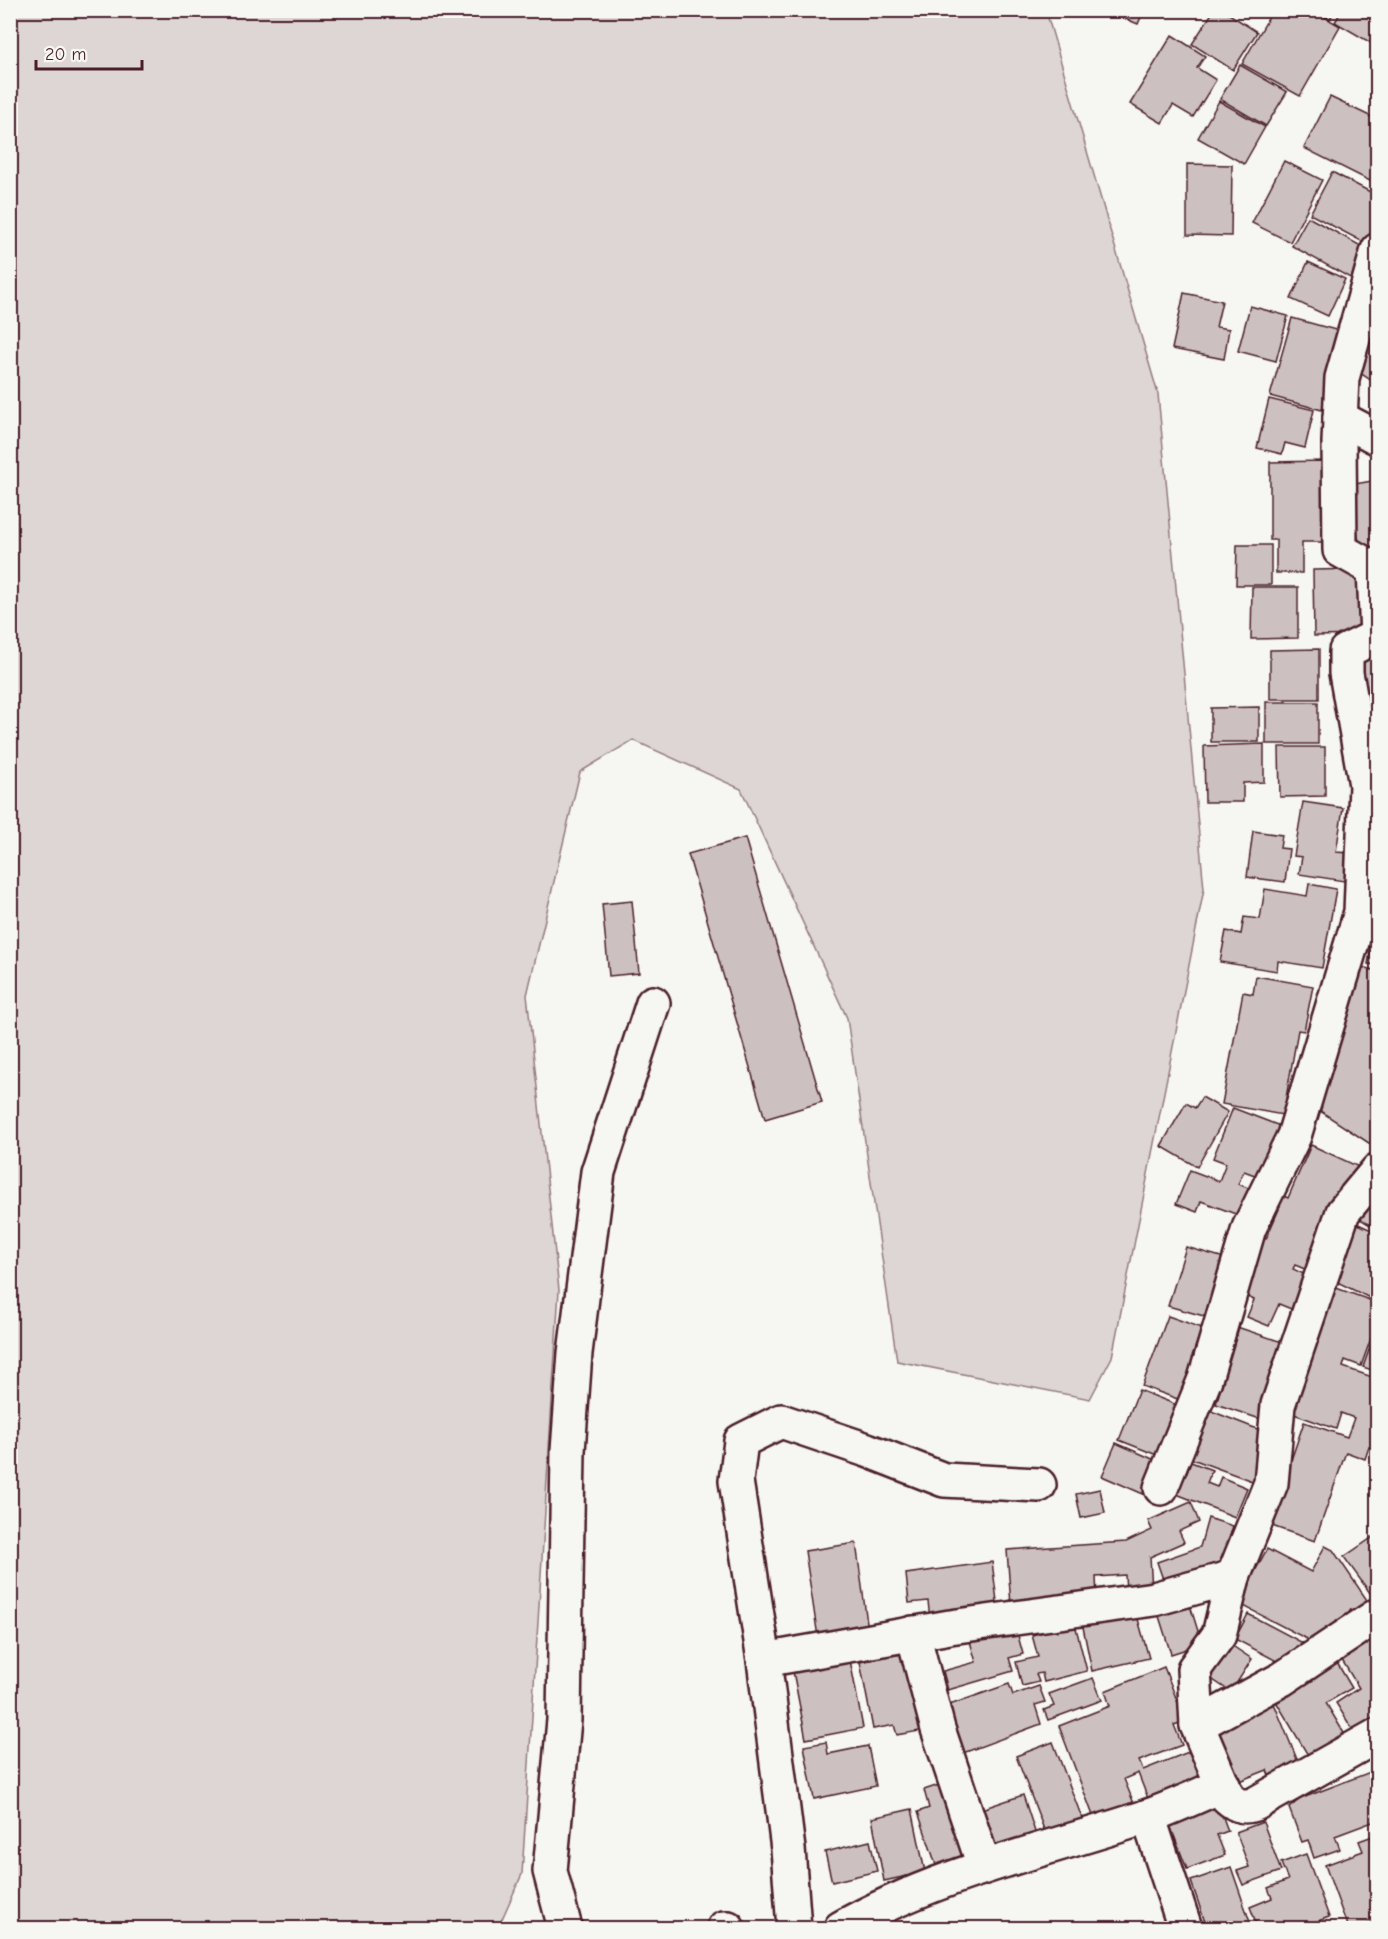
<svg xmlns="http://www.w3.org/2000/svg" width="1388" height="1939" viewBox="0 0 1388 1939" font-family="'Comic Neue',sans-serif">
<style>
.green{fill:#ddd6d5;stroke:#947a80;stroke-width:1.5}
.building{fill:#ccc1c0;stroke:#4a1f2b;stroke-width:1.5}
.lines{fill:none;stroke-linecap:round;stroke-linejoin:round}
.minor-casing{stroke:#4a1f2b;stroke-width:38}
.minor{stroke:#f6f6f2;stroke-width:33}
</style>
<rect width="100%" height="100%" fill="#f6f6f2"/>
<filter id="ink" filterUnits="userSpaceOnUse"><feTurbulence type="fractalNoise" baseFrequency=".0167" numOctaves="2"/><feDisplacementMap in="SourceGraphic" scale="12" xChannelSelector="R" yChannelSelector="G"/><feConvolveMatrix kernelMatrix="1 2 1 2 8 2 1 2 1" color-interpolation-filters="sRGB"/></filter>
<g filter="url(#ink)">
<!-- green -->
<path class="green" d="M11 10 1046 11 1158 394 1204 889 1112 1357 1090 1399 897 1361 847 1018 741 789 633 740 580 772 527 995 559 1290 522 1874 498 1928H11Z"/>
<!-- building -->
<g class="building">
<path d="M1104 10H1144L1138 24Z"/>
<path d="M1214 10H1223L1257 32 1233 70 1192 44Z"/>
<path d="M1273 10H1313L1340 26 1300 96 1242 64Z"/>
<path d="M1317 10H1335L1330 19Z"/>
<path d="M1342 10H1378V47L1335 22Z"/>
<path d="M1172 35 1205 56 1197 68 1216 80 1193 117 1173 105 1162 123 1130 104Z"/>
<path d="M1240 65 1287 92 1266 126 1220 99Z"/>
<path d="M1330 97 1378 120V180L1376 184 1304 148Z"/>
<path d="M1219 101 1265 127 1244 164 1198 138Z"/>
<path d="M1284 161 1322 180 1290 242 1252 223Z"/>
<path d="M1187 164 1232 165 1231 236 1187 235Z"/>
<path d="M1332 172 1378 196V225L1367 244 1310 214Z"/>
<path d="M1308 217 1372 252 1363 285 1292 246Z"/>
<path d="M1308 262 1345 279 1328 316 1291 299Z"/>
<path d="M1184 293 1222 301 1216 327 1229 329 1224 359 1172 349Z"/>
<path d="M1250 306 1288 316 1276 361 1238 351Z"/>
<path d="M1292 318 1343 332 1322 410 1270 396Z"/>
<path d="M1378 326V385L1350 366Z"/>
<path d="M1269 399 1314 410 1305 448 1285 443 1282 454 1257 448Z"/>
<path d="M1326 461V542H1302V573H1276V540H1270V462Z"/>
<path d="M1378 480V550L1361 553 1349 485Z"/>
<path d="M1237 545H1271V585H1236Z"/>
<path d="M1363 569V635L1314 636 1313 570Z"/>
<path d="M1252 587H1298V638L1251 639Z"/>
<path d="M1319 649V699H1270V650Z"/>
<path d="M1378 652V694L1365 695 1360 654Z"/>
<rect x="1266" y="702" width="52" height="42"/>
<path d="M1378 706V764L1367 708Z"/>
<path d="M1259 707V742H1211V708Z"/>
<path d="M1264 744V782L1243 783V802H1205L1204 746Z"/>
<path d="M1279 747H1325V796L1280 797Z"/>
<path d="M1303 802 1343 808 1336 852 1348 853 1344 881 1299 874 1302 857 1294 856Z"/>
<path d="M1253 831 1282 835 1280 848 1289 849 1285 882 1247 877Z"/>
<path d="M745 838 822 1102 765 1119 688 854Z"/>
<path d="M1309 884 1336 889 1322 968 1278 961 1277 971 1220 962 1226 931 1241 934 1244 917 1260 919 1265 889 1307 896Z"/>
<path d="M632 901 639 973 609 976 602 904Z"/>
<path d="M1375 924 1378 925V965L1368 964Z"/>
<path d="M1353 965 1378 971V1149L1317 1109Z"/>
<path d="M1256 976 1313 986 1304 1031 1298 1030 1283 1115 1222 1104 1243 992 1253 994Z"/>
<path d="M1202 1097 1228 1112 1197 1167 1161 1146 1186 1103 1195 1108Z"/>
<path d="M1233 1108 1280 1126 1260 1177 1244 1171 1238 1184 1251 1189 1241 1216 1201 1201 1197 1212 1176 1204 1190 1170 1219 1181 1226 1163 1213 1158Z"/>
<path d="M1311 1145 1359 1167 1312 1272 1295 1265 1293 1269 1310 1277 1296 1311 1279 1304 1269 1326 1247 1317 1254 1300 1241 1294 1256 1234 1266 1239 1279 1209 1271 1205 1277 1193 1288 1198Z"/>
<path d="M1378 1187V1230L1357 1217Z"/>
<path d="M1356 1223 1378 1233V1302L1329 1278Z"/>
<path d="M1186 1247 1228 1259 1211 1318 1168 1306Z"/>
<path d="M1325 1284 1378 1303V1319L1361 1366 1345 1360 1343 1367 1378 1379V1450L1369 1447 1365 1459 1346 1452 1315 1541 1269 1525 1304 1422 1347 1437 1354 1418 1341 1413 1336 1429 1291 1413Z"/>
<path d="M1168 1316 1202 1328 1192 1356 1202 1359 1186 1402 1142 1386Z"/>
<path d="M1231 1325 1288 1344 1263 1420 1216 1404 1224 1378 1214 1375Z"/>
<path d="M1378 1325V1372L1363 1367Z"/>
<path d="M1139 1390 1187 1409 1167 1459 1119 1440Z"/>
<path d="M1206 1409 1270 1434 1252 1481 1187 1457Z"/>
<path d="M1116 1443 1164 1464 1150 1497 1102 1476Z"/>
<path d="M1191 1462 1212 1470 1207 1483 1217 1487 1221 1477 1247 1488 1235 1517 1169 1491 1178 1469 1187 1473Z"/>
<path d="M1100 1489 1105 1513 1081 1518 1076 1494Z"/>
<path d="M1191 1502 1199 1522 1179 1531 1184 1542 1150 1557 1152 1590 1126 1591 1125 1575 1096 1577 1097 1599 1011 1605 1007 1550 1126 1542 1152 1530 1148 1521Z"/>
<path d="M1208 1518 1233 1526 1221 1565 1165 1585 1157 1562 1200 1547Z"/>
<path d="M1376 1535H1378V1604L1344 1557Z"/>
<path d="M856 1543 868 1630 818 1637 805 1551Z"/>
<path d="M1325 1546 1333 1550 1369 1603 1363 1615 1351 1609 1339 1631 1330 1626 1320 1646 1238 1603 1267 1549 1311 1572Z"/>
<path d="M992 1562 998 1609 930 1619 928 1601 909 1603 906 1574Z"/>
<path d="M1188 1599 1202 1644 1171 1654 1157 1610Z"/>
<path d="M1136 1612 1149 1658 1092 1671 1082 1622Z"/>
<path d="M1248 1614 1303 1643 1290 1668 1235 1639Z"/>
<path d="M1075 1624 1087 1671 1044 1682 1042 1673 1036 1674 1039 1682 1022 1686 1016 1662 1038 1657 1032 1635Z"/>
<path d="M1015 1625 1023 1654 1009 1658 1013 1671 948 1690 943 1671 976 1662 969 1638Z"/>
<path d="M1378 1627V1733L1361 1743 1336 1703 1359 1688 1337 1652Z"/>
<path d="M1228 1643 1252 1659 1231 1692 1207 1676Z"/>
<path d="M916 1651 931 1729 897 1735 894 1725 873 1729 860 1662Z"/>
<path d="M1333 1656 1352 1688 1326 1703 1348 1740 1312 1762 1271 1693Z"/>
<path d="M850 1660 863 1728 806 1739 793 1671Z"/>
<path d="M1164 1667 1185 1721 1174 1725 1182 1745 1139 1761 1143 1770 1191 1751 1203 1783 1150 1804 1138 1773 1124 1779 1137 1811 1097 1826 1059 1726 1110 1706 1105 1691Z"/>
<path d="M1093 1678 1102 1700 1048 1720 1044 1710 1054 1706 1049 1694Z"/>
<path d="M1009 1684 1013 1695 1039 1686 1045 1702 1035 1705 1041 1724 955 1756 938 1709Z"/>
<path d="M1273 1701 1301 1769 1271 1781 1267 1770 1229 1785 1206 1728Z"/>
<path d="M826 1742 828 1754 868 1746 876 1786 814 1799 804 1746Z"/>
<path d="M1053 1742 1082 1818 1045 1832 1016 1756Z"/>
<path d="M1378 1769V1820L1335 1836 1340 1849 1314 1858 1308 1840 1302 1842 1289 1808 1300 1799Z"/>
<path d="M948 1782 971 1853 936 1865 918 1812 929 1808 924 1790Z"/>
<path d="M1023 1795 1038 1841 988 1858 973 1812Z"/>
<path d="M1217 1801 1228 1831 1217 1835 1225 1855 1187 1869 1168 1820Z"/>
<path d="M912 1809 925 1872 884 1881 872 1818Z"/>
<path d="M1263 1822 1281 1871 1243 1885 1237 1871 1249 1867 1236 1832Z"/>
<path d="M1378 1834V1928H1371L1369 1924 1358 1928H1348L1325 1865 1363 1851 1359 1841Z"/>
<path d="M870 1841 877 1871 832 1882 825 1852Z"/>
<path d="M1306 1854 1329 1917 1299 1928H1258L1250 1907 1272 1898 1268 1888 1288 1880 1281 1863Z"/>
<path d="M1231 1867 1252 1928H1207L1191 1881Z"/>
</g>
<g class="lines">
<!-- minor casing -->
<g class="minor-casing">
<g id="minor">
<path d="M1340 418 1378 438"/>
<path d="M1378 1170 1343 1212 1278 1405 1271 1483 1233 1577 1219 1635 1194 1669 1197 1725 1228 1798C1237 1806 1244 1808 1255 1804L1378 1735"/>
<path d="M1161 1488 1205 1379 1249 1228 1294 1136 1361 912 1366 785 1346 673V651L1377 636 1374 569 1340 550 1339 442 1342 378 1378 250"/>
<path d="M913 1633 938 1729 984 1866"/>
<path d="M764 1660 950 1627 1154 1599 1233 1577"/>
<path d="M1197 1725 1282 1679 1378 1615"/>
<path d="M1148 1816 1185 1928"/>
<path d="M565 1928 550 1871 564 1720 568 1451 575 1353 598 1172 653 1003"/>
<path d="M724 1928H728"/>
<path d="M794 1928 788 1849 764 1660 736 1481 741 1441 781 1421 867 1450 944 1480 1039 1485"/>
<path d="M841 1928C936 1874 1043 1851 1146 1817 1172 1808 1197 1796 1223 1785"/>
</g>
</g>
<!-- minor -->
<use href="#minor" class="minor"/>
</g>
</g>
<!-- margin -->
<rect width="1388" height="1939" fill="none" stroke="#f6f6f2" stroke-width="36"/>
<rect x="18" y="18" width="1352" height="1903" fill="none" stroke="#4a1f2b" stroke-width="2" filter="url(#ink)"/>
<!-- scale -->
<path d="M36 60v9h106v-9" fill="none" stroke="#4a1f2b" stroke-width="3"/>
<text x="45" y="60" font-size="18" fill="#4a1f2b" stroke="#f6f6f2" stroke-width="4.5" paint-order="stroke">20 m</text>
</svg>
